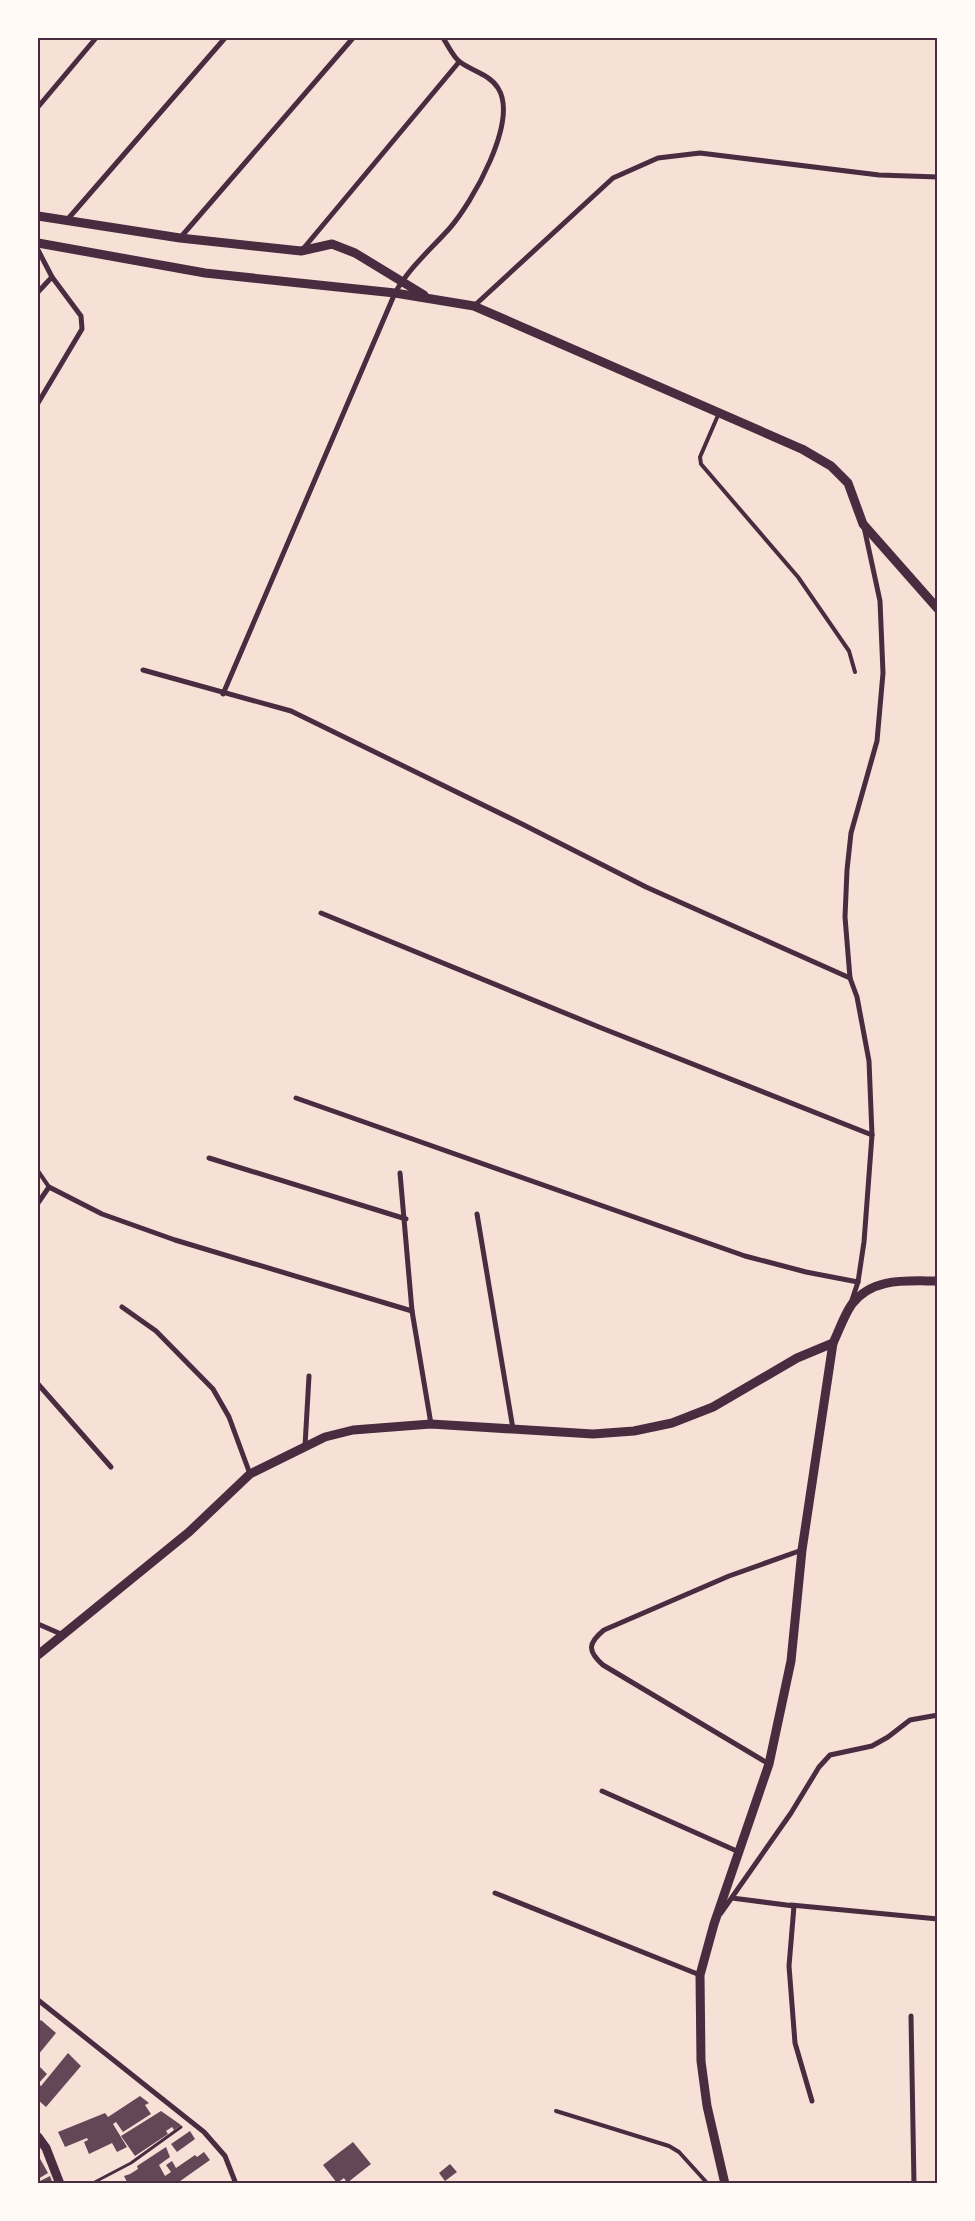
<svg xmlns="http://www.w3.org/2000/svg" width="975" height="2221" viewBox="0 0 975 2221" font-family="Literata,serif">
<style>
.building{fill:#644757}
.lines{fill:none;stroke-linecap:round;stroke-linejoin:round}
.path{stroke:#4a2c40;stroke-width:3}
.service{stroke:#4a2c40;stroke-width:4}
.minor{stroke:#4a2c40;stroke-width:5}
.tertiary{stroke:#4a2c40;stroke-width:9}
.neatline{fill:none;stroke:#4a2c40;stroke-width:2}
</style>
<rect width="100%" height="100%" fill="#f7e1d7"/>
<!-- building -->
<g class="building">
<path d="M41 2020 56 2033 38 2055V2023Z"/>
<path d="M68 2053 81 2066 46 2107 38 2100V2065L47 2074 38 2084 41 2086Z"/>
<path d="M140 2096 149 2103 145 2105 151 2114 123 2132 116 2122 113 2124 127 2147 117 2152 112 2143 89 2154 84 2142 88 2140 87 2138 65 2147 58 2132 105 2113 108 2117Z"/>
<path d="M161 2111 181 2125 174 2130 172 2127 166 2131 168 2134 135 2156 121 2136Z"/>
<path d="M190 2131 195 2139 177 2152 171 2144Z"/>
<path d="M353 2142 371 2164 347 2183 344 2178 337 2183 323 2165Z"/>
<path d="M166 2147 170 2157 159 2165 165 2176 171 2172 166 2165 172 2161 176 2168 195 2155 197 2157 204 2152 210 2160 176 2184H160L159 2181 154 2184H128L124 2176 130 2174 138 2169 137 2166Z"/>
<path d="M38 2155 48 2173 38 2179Z"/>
<path d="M450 2164 457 2172 445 2181 439 2173Z"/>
<path d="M50 2176 53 2184H38V2182Z"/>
</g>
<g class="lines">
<!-- path -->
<path class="path" d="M91 2184 131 2163 181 2127"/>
<!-- service -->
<g class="service">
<path d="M719 413 700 457 701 464 798 577 849 651 855 672"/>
<path d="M38 1171 49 1187"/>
<path d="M556 2111 669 2146 679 2152 708 2184"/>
</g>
<!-- minor -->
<g class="minor">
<path d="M38 107 96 38"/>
<path d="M67 220 225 38"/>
<path d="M180 238 353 38"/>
<path d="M303 249 459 62"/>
<path d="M38 250 52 277 38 292"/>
<path d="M474 306 613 178 658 158 700 153 879 175 938 177"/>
<path d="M38 403 82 329 81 316 52 277"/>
<path d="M143 670 291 711 522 824 646 887 850 978"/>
<path d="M223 694 395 293C409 268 430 250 449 229 472 203 519 121 498 88 489 74 472 71 460 62 453 57 448 45 443 38"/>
<path d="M321 913 599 1027 872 1135"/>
<path d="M296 1098 745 1256 806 1272 858 1282"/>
<path d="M209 1158 406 1219"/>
<path d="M400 1173 412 1311 431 1424"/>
<path d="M38 1203 49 1187 102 1214 175 1240 412 1311"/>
<path d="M477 1214 513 1429"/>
<path d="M851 1303 858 1282 864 1242 872 1135 869 1061 857 997 850 978 845 917 847 870 851 833 877 741 883 673 880 601 864 527"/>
<path d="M122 1307 156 1331 213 1389 229 1417 250 1474"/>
<path d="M38 1384 111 1467"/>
<path d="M305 1446 309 1376"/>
<path d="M38 1624 61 1634"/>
<path d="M769 1764 603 1665C587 1651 588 1643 604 1630L729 1576 802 1550"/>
<path d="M602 1791 739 1852"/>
<path d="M495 1893 700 1975"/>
<path d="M732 1898 794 1906 789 1966 795 2043 812 2101"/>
<path d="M791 1905 938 1919"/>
<path d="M721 1913 791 1813 819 1767 830 1755 872 1746 888 1737 910 1720 938 1715"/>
<path d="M38 2000 204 2132 225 2156 236 2184"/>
<path d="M911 2016 914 2184"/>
</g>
<!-- tertiary -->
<g class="tertiary">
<path d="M38 216 180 238 301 251 332 244 355 253 424 295"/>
<path d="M38 243 205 273 395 293 474 306 802 449 831 466 848 483 863 524 938 609"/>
<path d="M38 1655 189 1532 250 1474 325 1437 353 1430 431 1424 593 1434 634 1431 672 1423 713 1407 797 1358 833 1343C839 1331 844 1315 852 1304 873 1277 906 1281 938 1281"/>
<path d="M38 2137 46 2148 60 2184"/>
<path d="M725 2184 707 2106 701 2061 700 1975 714 1924 769 1764 791 1661 802 1550 833 1343"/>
</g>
</g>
<!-- border -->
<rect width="975" height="2221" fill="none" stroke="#fffaf5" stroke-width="78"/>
<rect x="39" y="39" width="897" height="2143" class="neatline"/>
</svg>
